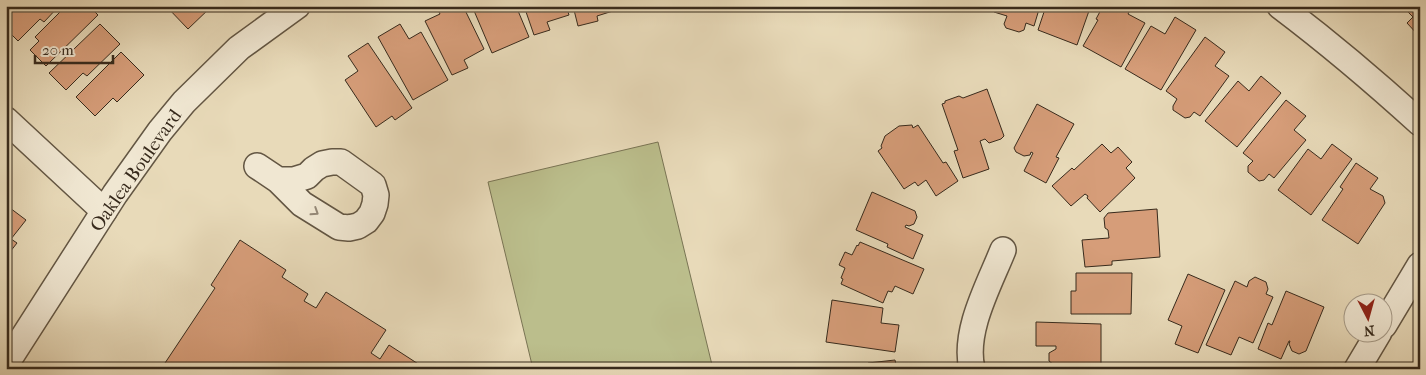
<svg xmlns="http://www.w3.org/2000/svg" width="1426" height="375" viewBox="0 0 1426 375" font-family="'IM FELL French Canon',serif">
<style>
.grass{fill:#bbbe8c;stroke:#797454}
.building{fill:#d69d79;stroke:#372a1c}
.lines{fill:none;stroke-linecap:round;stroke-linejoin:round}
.minor-casing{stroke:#635643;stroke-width:28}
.minor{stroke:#f0e7d2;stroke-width:25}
.oneway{stroke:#948877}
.labels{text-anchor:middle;stroke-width:4;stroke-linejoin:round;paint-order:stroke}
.street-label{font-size:19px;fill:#372a1c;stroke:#f0e7d2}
</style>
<rect width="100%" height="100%" fill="#e8dab9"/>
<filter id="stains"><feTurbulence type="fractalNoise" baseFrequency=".004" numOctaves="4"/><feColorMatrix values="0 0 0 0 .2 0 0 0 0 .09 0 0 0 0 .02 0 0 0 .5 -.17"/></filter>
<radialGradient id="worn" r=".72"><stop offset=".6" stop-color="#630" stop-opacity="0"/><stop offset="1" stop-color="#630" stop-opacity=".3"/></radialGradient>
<!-- grass -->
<path class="grass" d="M658 142 713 369H533L488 182Z"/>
<!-- building -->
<g class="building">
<path d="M17 6H59L44 22 40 19 18 41 6 29V17Z"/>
<path d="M66 6H89L98 15 46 66 30 50 39 41 35 37Z"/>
<path d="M166 6H212L188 29Z"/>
<path d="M436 6H463L484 49 464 60 468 68 452 75 425 21 440 14Z"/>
<path d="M472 6H516L529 37 492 53Z"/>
<path d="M524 6H566L569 15 547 22 550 30 534 35Z"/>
<path d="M573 6H614L616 10 597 16 598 21 578 26Z"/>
<path d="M966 6H988L987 11Z"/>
<path d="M996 6H1040L1034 26 1026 23 1024 30 1019 32 1006 28 1004 24 1007 16 994 12Z"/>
<path d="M1046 6H1095L1094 9 1090 8 1077 45 1038 30Z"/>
<path d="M1103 6H1132L1128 14 1145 23 1121 67 1083 46 1098 20 1096 19Z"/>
<path d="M1408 6H1420L1419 36 1407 23 1413 17 1405 9Z"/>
<path d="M1175 17 1196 30 1161 90 1125 69 1151 26 1165 34Z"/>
<path d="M100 24 120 44 87 76 83 73 66 90 49 73Z"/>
<path d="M400 24 409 39 421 32 448 80 413 100 378 37Z"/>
<path d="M1205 37 1225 52 1215 66 1229 76 1200 116 1194 112 1190 117 1185 118 1173 110V106L1177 99 1166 91Z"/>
<path d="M368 43 412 108 395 120 392 116 376 127 345 80 358 71 348 56Z"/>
<path d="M121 52 144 75 117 102 113 98 95 116 76 97Z"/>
<path d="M1261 76 1281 93 1237 147 1205 121 1238 81 1249 91Z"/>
<path d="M987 89 1004 136 1001 139 989 143 985 139 980 141 989 169 963 178 954 151 958 150 942 104 945 103V101L959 96 963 98Z"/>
<path d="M1286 100 1306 116 1294 130 1306 140 1274 178 1269 174 1264 180 1259 181 1248 172V166L1253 161 1243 153Z"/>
<path d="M1037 104 1074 124 1056 157 1059 158 1046 183 1024 171 1033 153 1031 152 1030 155 1024 156 1016 152 1014 148Z"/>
<path d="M912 125 913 128 918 125 943 163 946 162 958 181 936 196 926 180 918 186 915 182 904 189 878 151 882 148 881 146 885 136 899 126Z"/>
<path d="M1102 144 1111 153 1118 147 1132 162 1126 168 1135 178 1100 212 1087 198 1088 196 1085 194 1071 206 1052 186 1072 168 1074 170Z"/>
<path d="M1332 144 1352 159 1311 215 1278 190 1308 149 1321 159Z"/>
<path d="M1356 163 1378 178 1370 189 1383 196 1385 203 1358 244 1322 220 1343 189 1340 187Z"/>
<path d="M872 192 915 211 917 217 914 224 909 226 906 225 905 227 923 235 913 259 887 247 888 244 856 230Z"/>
<path d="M6 205 26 220 11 239 17 243 6 257Z"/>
<path d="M1157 209 1160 257 1112 261V265L1085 267 1082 240 1109 238 1108 230 1105 228 1104 218 1108 213Z"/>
<path d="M240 240 286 270 282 277 308 294 304 301 316 308 326 292 386 330 371 353 380 359 389 345 426 369H161L215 288 211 285Z"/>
<path d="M860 242 924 269 913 294 895 286 892 292 888 291 883 303 841 284 843 279 841 278 845 268 839 265 845 252 852 255 857 245 858 246Z"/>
<path d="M1076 273H1132L1131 314H1071V291H1076Z"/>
<path d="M1188 274 1225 290 1198 353 1175 344 1182 326 1168 320Z"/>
<path d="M1255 277 1266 282 1268 289 1266 294 1273 297 1253 343 1239 337 1231 355 1206 345 1235 281 1247 287 1249 281Z"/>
<path d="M1286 291 1324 307 1306 351 1299 354 1292 351 1289 344 1290 341H1289L1281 359 1258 349 1268 323 1272 325Z"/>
<path d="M832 300 883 308 881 323 899 325 895 352 826 342Z"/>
<path d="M1036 322 1101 324V365H1054L1049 361V353L1056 349V346H1036Z"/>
<path d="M895 360 897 369H844L869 365 868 363Z"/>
</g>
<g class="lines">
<!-- minor casing -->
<g class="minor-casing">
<g id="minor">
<path d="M1280 6C1329 43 1375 82 1420 123"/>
<path d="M6 120 104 211"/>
<path d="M257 166 278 180 302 204 339 227 349 228 358 226 366 221 372 213 375 204 376 195 373 185 341 162H332L322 164 314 169 307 176 294 180H278"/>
<path d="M1384 325 1420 265"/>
<path d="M6 364 115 194 160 131 184 102 239 48 297 6"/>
<path d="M972 369C963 331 989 285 1003 250"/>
<path d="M1357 369 1379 332"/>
</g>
</g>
<!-- minor -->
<use href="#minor" class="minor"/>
</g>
<!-- one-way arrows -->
<defs><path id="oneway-chevron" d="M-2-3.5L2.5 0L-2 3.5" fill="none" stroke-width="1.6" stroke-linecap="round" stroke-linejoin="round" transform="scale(1.25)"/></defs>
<use class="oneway" href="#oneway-chevron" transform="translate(315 212) rotate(33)"/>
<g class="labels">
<!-- street labels -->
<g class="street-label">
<text transform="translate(135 170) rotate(-55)" y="7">Oaklea Boulevard</text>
</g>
</g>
<!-- margin -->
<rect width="1426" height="375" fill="none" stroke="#e8dab9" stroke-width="25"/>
<rect x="8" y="8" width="1411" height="360" fill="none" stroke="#372a1c" stroke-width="2.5"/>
<rect x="12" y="12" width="1401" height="350" fill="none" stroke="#372a1c"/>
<!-- north arrow -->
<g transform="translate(1368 318) rotate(174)"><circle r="24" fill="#f0e7d2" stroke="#a69b89"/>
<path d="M0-4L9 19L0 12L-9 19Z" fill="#8f2418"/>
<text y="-8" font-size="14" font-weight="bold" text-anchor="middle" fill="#372a1c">N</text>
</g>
<!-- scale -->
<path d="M35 55v8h78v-8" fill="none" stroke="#372a1c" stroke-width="2.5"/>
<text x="42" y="55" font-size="15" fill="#372a1c" stroke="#f0e7d2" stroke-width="4" paint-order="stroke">20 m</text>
<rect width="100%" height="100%" filter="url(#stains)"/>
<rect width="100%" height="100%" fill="url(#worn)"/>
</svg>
